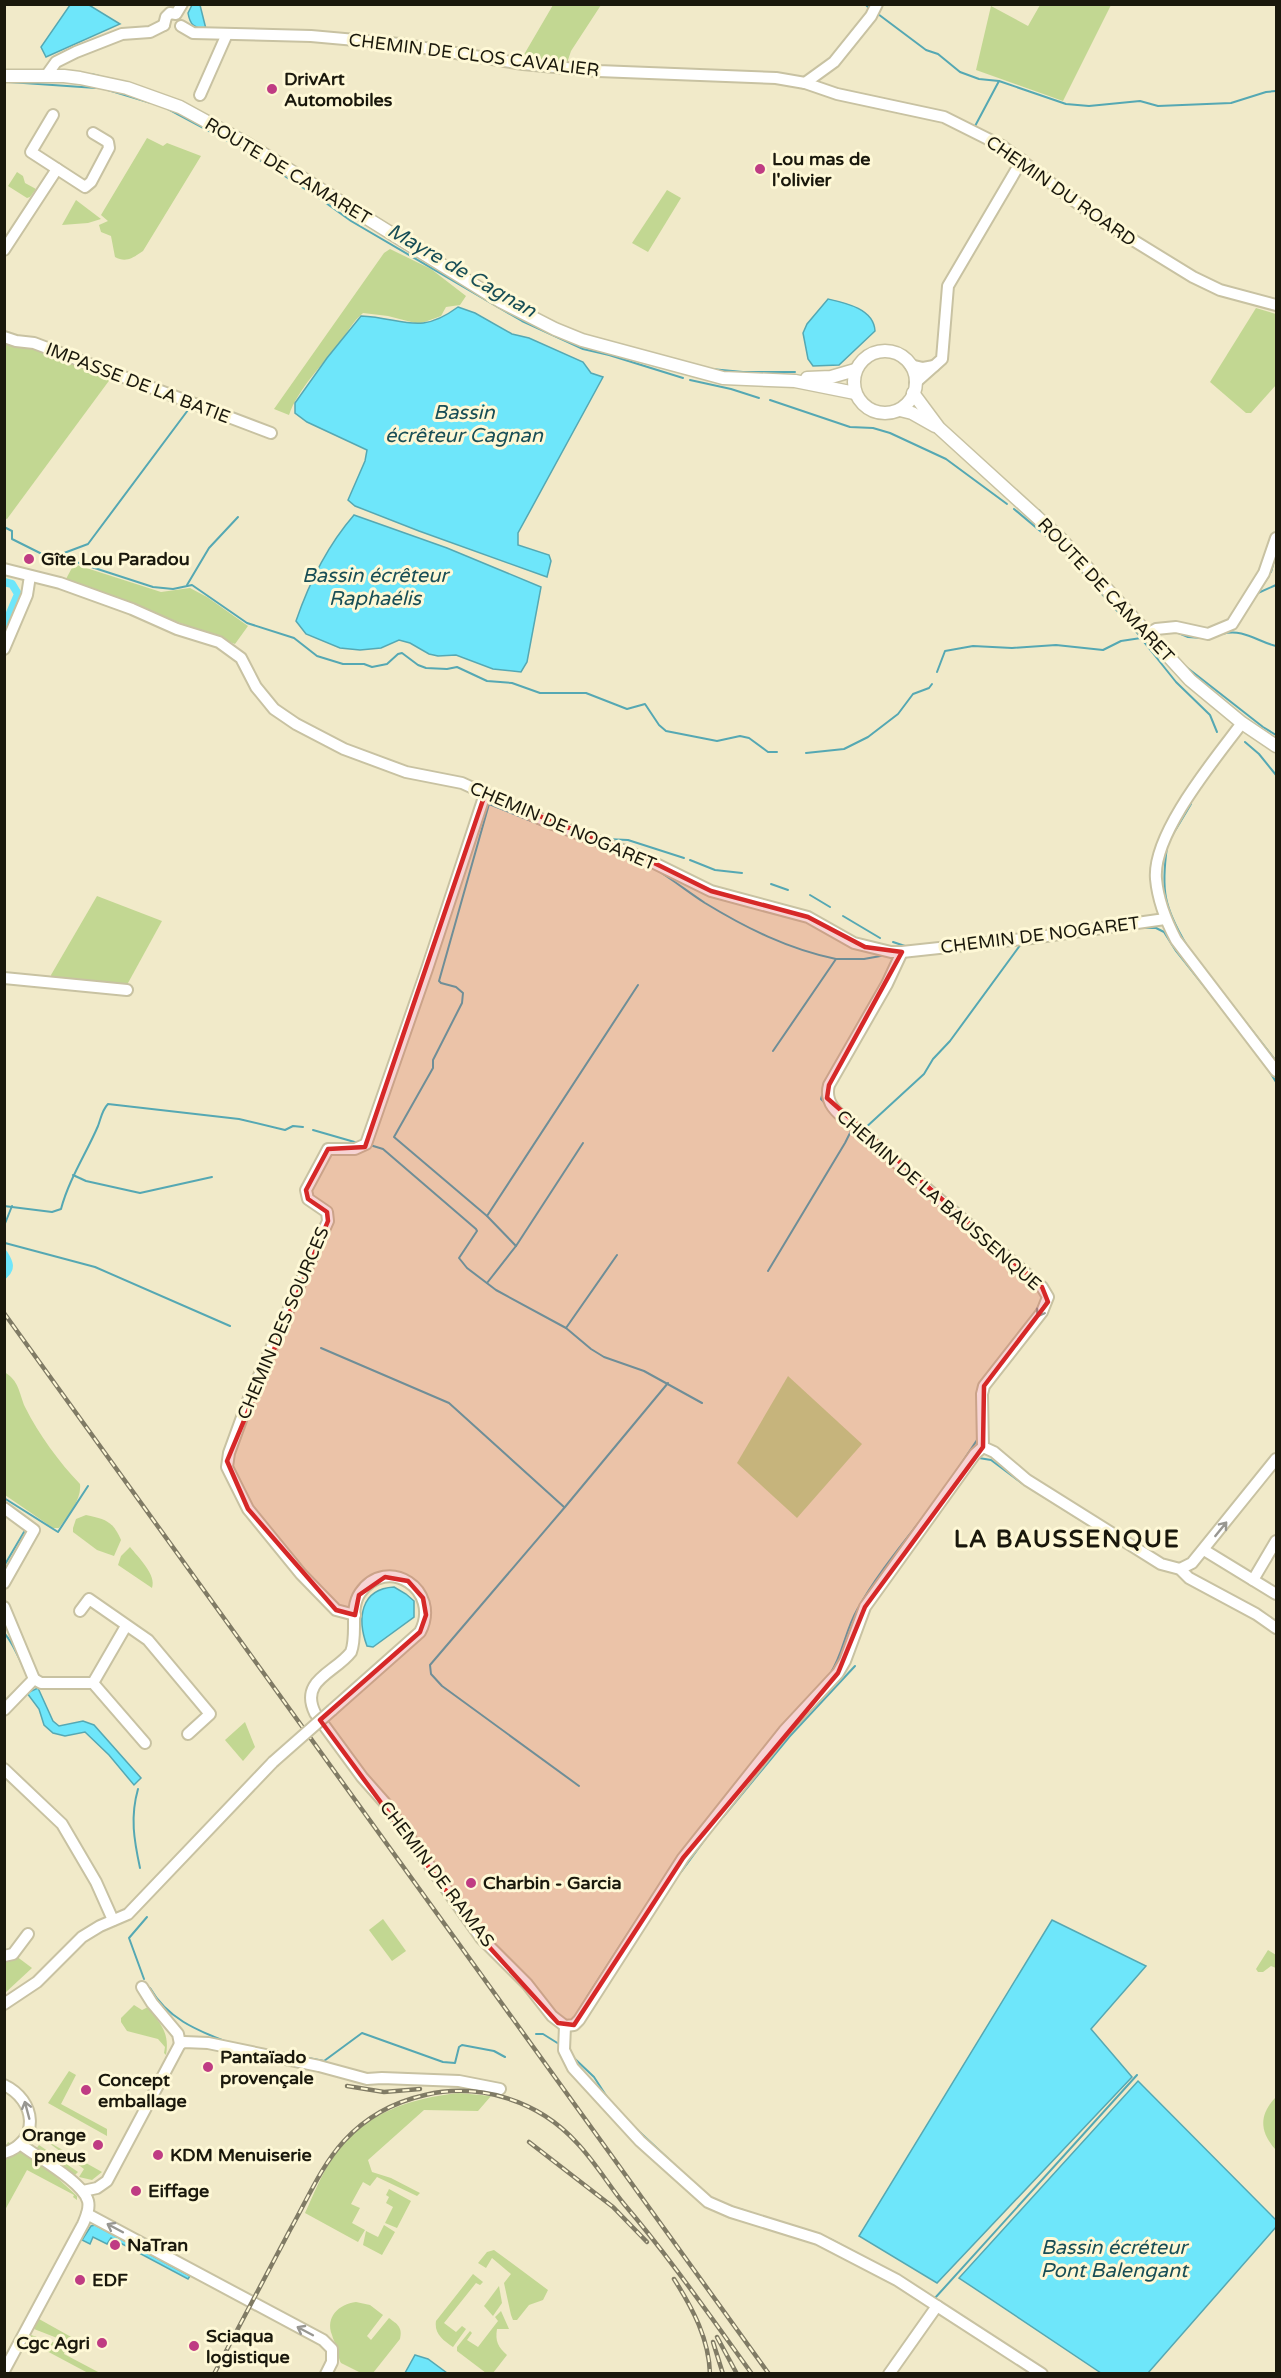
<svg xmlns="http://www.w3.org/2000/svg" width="1281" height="2378" viewBox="0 0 1281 2378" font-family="'Varela Round',sans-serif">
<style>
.green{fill:#c2d792}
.water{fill:#6ee6fa;stroke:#55a8b3;stroke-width:1.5}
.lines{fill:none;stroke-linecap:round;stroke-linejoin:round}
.stream{stroke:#55a8b3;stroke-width:2}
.canal{stroke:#6ee6fa;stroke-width:8}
.minor-casing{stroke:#c8c2a2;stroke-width:14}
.major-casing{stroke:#c8c2a2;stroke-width:15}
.minor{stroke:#fff;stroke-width:10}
.major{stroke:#fff;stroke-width:12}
.rail-casing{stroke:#807b65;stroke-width:4.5}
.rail{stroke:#fef8d6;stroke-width:2;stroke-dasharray:7;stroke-linecap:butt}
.minor-bridge-casing{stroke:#c8c2a2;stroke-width:14;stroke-linecap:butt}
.minor-bridge{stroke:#fff;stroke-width:10}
.oneway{stroke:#989792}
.marked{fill:#d62828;fill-opacity:0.2;stroke:#d62828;stroke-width:4.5;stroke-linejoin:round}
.poi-dot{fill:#bf3c83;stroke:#fef8d6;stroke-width:2}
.labels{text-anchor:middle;stroke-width:6;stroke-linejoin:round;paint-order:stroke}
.street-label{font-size:18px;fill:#1a180c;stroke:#fef8d6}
.poi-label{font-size:18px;font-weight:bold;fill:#1a180c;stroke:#fef8d6;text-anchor:start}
.water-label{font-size:20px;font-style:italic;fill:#184e56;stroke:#fef8d6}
.district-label{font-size:24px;font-weight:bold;letter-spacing:1.5px;fill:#1a180c;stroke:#fef8d6}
</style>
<rect width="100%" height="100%" fill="#f1eac9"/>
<!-- green -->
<g class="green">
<path d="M553 5H601L571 51 567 63 522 58Z"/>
<path d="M1040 5H1111L1063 101 976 70 991 6 1028 26Z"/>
<path d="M147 138 163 146 167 143 201 156 143 251C135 256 127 264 115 257L111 236 101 232 99 225 108 221 101 215Z"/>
<path d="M17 172 23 176 25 183 36 189 30 197 27 198 8 186Z"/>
<path d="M667 190 681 198 648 252 632 243Z"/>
<path d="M76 200 101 219 88 223 62 225Z"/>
<path d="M390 249 431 269 466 296 460 305 446 307 441 316 419 324 388 316 363 313C353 321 348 332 340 342 323 364 298 389 289 415L274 409 384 253Z"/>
<path d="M1256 308 1276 314V385L1251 413H1246L1210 382Z"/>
<path d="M4 342 34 348 111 378 7 519 4 518Z"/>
<path d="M74 564 161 592 190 588 207 597 248 626 235 644 66 579Z"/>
<path d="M97 896 162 921 128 983 122 986 52 979 51 975Z"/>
<path d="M4 1372C19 1380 19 1393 25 1407 39 1435 59 1462 80 1484 82 1500 68 1515 59 1528H53L5 1495Z"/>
<path d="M788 1376 862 1444 797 1518 737 1463Z"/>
<path d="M86 1515C105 1519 113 1521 121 1540L114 1556 97 1550 73 1532V1528L76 1519Z"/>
<path d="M130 1547C138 1557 157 1575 152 1588L118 1565 121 1556Z"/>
<path d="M245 1722 255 1747 243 1761 225 1740Z"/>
<path d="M383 1919 406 1951 392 1961 369 1930Z"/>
<path d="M1268 1950 1276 1955V1968L1271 1966 1263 1972H1258L1256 1969Z"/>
<path d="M16 1956 32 1968 5 1993 6 1960Z"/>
<path d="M134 2005 142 2010 148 2007C160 2024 170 2032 166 2055L164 2053 165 2047 158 2039 127 2031 121 2022V2018Z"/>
<path d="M69 2071 76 2075 61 2104 107 2129V2136L48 2103Z"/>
<path d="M459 2093 491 2096 478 2111 424 2110 368 2160 372 2172 391 2178 420 2193 417 2196 377 2177 370 2186 363 2182 351 2204 360 2208 352 2223 365 2230 358 2242 305 2213C314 2194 322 2172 335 2155 364 2113 410 2098 459 2093Z"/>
<path d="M1276 2097V2150C1260 2133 1258 2115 1276 2097Z"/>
<path d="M45 2140 102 2172 92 2180 79 2177 84 2169Z"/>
<path d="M8 2142 52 2173 77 2196V2200L73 2197 74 2195 27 2170 5 2210V2148Z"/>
<path d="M39 2145 78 2172 74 2176 36 2149Z"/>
<path d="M389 2189 411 2201 397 2228 385 2223 393 2207 386 2203 389 2197 386 2195Z"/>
<path d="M384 2225 395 2232 382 2255 363 2245 366 2231 378 2237Z"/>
<path d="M494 2250 548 2290 543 2300 529 2305 517 2320H513L511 2315 504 2283 511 2274 492 2258 486 2268 478 2263 487 2252Z"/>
<path d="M473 2274 483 2282 480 2285 476 2283 444 2323 456 2332 462 2326 466 2329 453 2347C443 2340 434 2334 436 2321Z"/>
<path d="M499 2286 502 2303 493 2316 484 2306Z"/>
<path d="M356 2302 370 2305 383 2315 367 2336 371 2340 389 2318C397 2324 403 2327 400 2339L373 2373H361L341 2363C338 2358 339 2354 338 2349 336 2344 333 2340 332 2335 325 2317 339 2304 356 2302Z"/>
<path d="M501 2311 509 2329H497C495 2341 498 2347 507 2355L493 2373H486L457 2351V2347L470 2331 472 2333 467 2340 478 2347 498 2321 495 2317Z"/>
<path d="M39 2319 73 2338 70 2343 34 2329Z"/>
<path d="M31 2335 55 2343 65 2350 64 2354 100 2373H88L28 2341Z"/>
</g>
<!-- water -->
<g class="water">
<path d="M70 5H89L120 24 46 57 41 47Z"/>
<path d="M192 5H200L206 29C194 28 190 25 188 13Z"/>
<path d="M828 299C846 303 874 309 875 331L839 365 813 366 808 359 803 333 807 324Z"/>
<path d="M458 307 475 313 512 334 529 338 583 362 591 373 603 377 518 533V545L549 555 551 561 547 577 419 531 355 506 348 500 365 461 367 450 307 422 295 413V403L327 358 361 316C404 318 419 336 458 307Z"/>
<path d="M354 515 447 548 541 587 527 662 521 672 493 669 456 655 438 656 429 654 410 643 399 640 381 648 360 650 340 648 306 634 296 621C309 583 328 545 354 515Z"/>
<path d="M394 1587 406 1594 414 1601V1617L373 1647 367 1646C357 1619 360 1589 394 1587Z"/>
<path d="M38 1688 53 1721 59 1726 83 1721 94 1725 141 1778 134 1785 109 1755 85 1732 65 1736 53 1733 44 1725 39 1709 27 1693Z"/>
<path d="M1052 1920 1146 1966 1091 2029 1132 2077 937 2283 859 2236Z"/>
<path d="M1138 2081 1276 2220V2227L1148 2373H1101L959 2278Z"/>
<path d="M95 2225 190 2276 188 2279 111 2238 107 2244 93 2237 90 2244 82 2240 91 2226Z"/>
<path d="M415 2355 428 2359 447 2373H405Z"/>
</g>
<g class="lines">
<!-- stream -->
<g class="stream">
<path d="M865 4 870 9"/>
<path d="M878 14 926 50 938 54 960 72 979 79 999 81 1066 104 1089 106 1140 101 1158 106 1231 103 1266 92 1276 91"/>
<path d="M91 74 99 76"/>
<path d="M9 82 96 88"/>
<path d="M108 90 151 103"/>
<path d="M168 109 239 147"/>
<path d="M974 128 999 81"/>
<path d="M244 150 319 198 351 221 522 321 583 349 609 355 683 378"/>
<path d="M1025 157 1039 168"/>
<path d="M711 369 743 372H795"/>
<path d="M690 380 731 389 759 398"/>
<path d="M770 400 850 427 873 428 890 433 946 459 1007 504"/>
<path d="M1014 509 1064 551"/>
<path d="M1039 510 1044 516"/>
<path d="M4 527 12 531V539L42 554 76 562 153 587 173 589 192 585 247 623 294 638 317 656 343 664H364L372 667 387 664 398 654 402 653 418 665 426 668 447 669 457 667 487 681 512 683 540 693H586L627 709 645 704 659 725 666 731 717 741 740 736 749 738 768 752H777"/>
<path d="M56 556 88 544 191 406"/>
<path d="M1070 558 1096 588"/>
<path d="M1271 572 1276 553"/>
<path d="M187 585 209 548 238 517"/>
<path d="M1260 589 1269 576"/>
<path d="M1258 593 1276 585"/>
<path d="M1102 594 1141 637"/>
<path d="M1176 632 1188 637 1203 638"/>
<path d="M1222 634C1243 628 1258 642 1276 646"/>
<path d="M1140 637 1176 682 1210 715 1217 732"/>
<path d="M1185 666 1263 727 1276 735"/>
<path d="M937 672 945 651 973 646 1012 648 1056 645 1103 650 1121 641 1141 638"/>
<path d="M1245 742 1259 754 1276 775"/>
<path d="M806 753 844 749 868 737 898 714 913 694 929 688 932 684"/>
<path d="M606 839 628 840 684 858"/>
<path d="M1170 839 1191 804"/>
<path d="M1167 847C1161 890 1164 907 1186 944"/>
<path d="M690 860 715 870 742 873"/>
<path d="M655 869C672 879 688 892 705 903 746 928 788 949 836 959"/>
<path d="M771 884 788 890"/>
<path d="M810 895 830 907"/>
<path d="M843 916 880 938"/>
<path d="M1139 928H1156L1164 932 1176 951 1223 1010"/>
<path d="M893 942 908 947"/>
<path d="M1219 988 1276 1061"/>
<path d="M773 1051 836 959H864L886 955"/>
<path d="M1268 1069 1276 1082"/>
<path d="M823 1092 821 1099 825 1103"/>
<path d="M313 1130 358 1143"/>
<path d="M863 1130 924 1074 933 1059 950 1041 1021 944"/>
<path d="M370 1145 383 1149 476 1229 477 1231 459 1258 467 1268 496 1290 566 1328 591 1349 604 1357 644 1371 702 1403"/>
<path d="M73 1175 86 1181 140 1193 212 1177"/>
<path d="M4 1206 52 1212 61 1209C69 1179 86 1154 98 1126 101 1118 102 1110 108 1104L239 1119 285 1130 293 1126 303 1127"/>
<path d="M487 1216 638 985"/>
<path d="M4 1226 12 1206"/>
<path d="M5 1243 95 1267 230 1326"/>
<path d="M516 1246 487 1216 394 1137 433 1068V1060L462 1003 463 993 456 987 441 983 439 981 489 804 546 827"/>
<path d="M768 1271 845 1143 851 1131 849 1129"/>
<path d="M487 1283 516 1246 583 1143"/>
<path d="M566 1328 617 1255"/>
<path d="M321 1348 449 1403 564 1507"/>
<path d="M979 1458 991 1460 1023 1484 1130 1551"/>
<path d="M949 1482 979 1437"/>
<path d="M4 1498 58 1532 88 1486"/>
<path d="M4 1566 24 1532"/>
<path d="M4 1633C12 1641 20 1660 25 1671"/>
<path d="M830 1674C843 1655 845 1631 857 1610 877 1574 905 1541 930 1508"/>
<path d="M579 1786 442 1686 431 1674 430 1665 565 1507 668 1383"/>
<path d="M138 1789C130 1817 134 1840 140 1868"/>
<path d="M723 1817 790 1736 855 1666"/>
<path d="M681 1872 706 1838"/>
<path d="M144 1979 129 1938 147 1917"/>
<path d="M150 1988C167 2018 196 2030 227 2042"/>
<path d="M587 1997 636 1921"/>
<path d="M536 2034H543L559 2044"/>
<path d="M282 2053 324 2061 362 2033 443 2062 455 2063 459 2047 462 2045 494 2051 505 2057"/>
<path d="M574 2058 594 2077 609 2100"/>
<path d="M631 2124 675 2165"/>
<path d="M732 2207 743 2210"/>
<path d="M830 2239 888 2270"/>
<path d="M919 2288 1030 2360"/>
<path d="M935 2298 1137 2075"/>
</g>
<!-- canal -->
<g class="canal">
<path d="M4 582 12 584 18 594 4 627"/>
<path d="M4 1254C9 1262 12 1268 4 1275"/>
</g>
<!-- minor casing -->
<g class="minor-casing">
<g id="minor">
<path d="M164 25 166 17 170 13 176 14 182 4"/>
<path d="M181 26 193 33 311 36 400 44 523 64 598 71 776 78 805 83 837 94 944 117 1002 146 1097 218 1193 277 1220 290 1276 305"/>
<path d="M46 76 56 62 76 52 122 34 150 32 164 25"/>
<path d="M805 83 834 62 871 16 877 4"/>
<path d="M200 95 227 34"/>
<path d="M53 115 31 152 85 187 91 182 109 148 108 142 93 133"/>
<path d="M4 250 57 169"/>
<path d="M4 337 16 341 34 343 271 433"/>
<path d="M910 365 923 368 934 366"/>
<path d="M915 383 942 359 948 286 1022 160"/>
<path d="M4 569 60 583 132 609 177 629 219 642 241 658 256 687 274 709 296 724 344 749 406 772 462 783 550 823 644 858 711 891 808 917 854 943 891 952H902L1032 938 1165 919"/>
<path d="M1147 634 1156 629 1176 627 1208 634 1232 624 1264 573 1276 538"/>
<path d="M4 649 27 595 30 576"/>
<path d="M1242 723C1215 759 1152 834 1156 879 1158 901 1166 921 1176 940L1276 1071"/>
<path d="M902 952 887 984 829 1085C823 1106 843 1117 857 1129L1042 1287 1048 1297 1042 1312 984 1386 982 1394 983 1447"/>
<path d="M4 978 127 990"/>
<path d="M983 1447 994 1452 1027 1480 1161 1564 1180 1569 1189 1578 1256 1614 1276 1628"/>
<path d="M4 1508 34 1530 4 1583"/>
<path d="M1204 1550 1276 1594"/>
<path d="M1180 1569 1192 1563 1276 1459"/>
<path d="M1253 1580 1276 1541"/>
<path d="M4 1607 34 1679 4 1710"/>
<path d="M80 1611 89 1599 148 1640 210 1714 188 1734"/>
<path d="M355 1615 336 1610 301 1574 248 1509 227 1467 229 1453 249 1398 328 1221 327 1212 308 1199 306 1190 328 1149H355L366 1144 427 969 485 794"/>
<path d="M34 1679 41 1683H93L126 1626"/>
<path d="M93 1683 145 1743"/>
<path d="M332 1710 420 1632C442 1590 387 1554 360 1593 349 1609 358 1634 351 1652 335 1673 299 1680 315 1713L362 1777 385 1803 481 1938 527 1984 552 2016 565 2026"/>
<path d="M4 1769 62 1824 96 1882 113 1920"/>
<path d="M4 1956 13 1954 28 1934"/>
<path d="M142 1987 152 2003 178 2034 180 2044"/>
<path d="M4 2004 37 1982 82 1937 100 1926 128 1914 273 1762"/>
<path d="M565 2026 574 2025 579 2020 683 1858 784 1731 838 1673 845 1661 865 1607 975 1454 983 1447"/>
<path d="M565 2026 564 2050 573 2068 640 2141 708 2202 731 2212 818 2239 897 2280 937 2306 889 2374"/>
<path d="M180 2044 184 2042 208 2043 319 2066 367 2079 382 2078 459 2081 500 2089"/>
<path d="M4 2085C36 2100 41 2141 4 2153"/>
<path d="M83 2191 97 2188 107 2181 180 2044"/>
<path d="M87 2214 323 2340 332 2349V2362L326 2374"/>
<path d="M937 2306 1042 2374"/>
<path d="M4 2371 83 2224C86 2217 90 2209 88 2201 83 2182 37 2157 20 2144"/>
</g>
</g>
<!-- major casing -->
<g class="major-casing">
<g id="major">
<path d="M4 76H64L80 78 127 88 180 107 246 143 500 301 555 329 582 340 723 378 795 381 855 393"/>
<circle cx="885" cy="382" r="31"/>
<path d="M807 378 831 377 855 370"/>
<path d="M913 393 939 428 1060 538 1190 680 1242 723 1276 746"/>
<path d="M900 410 912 413 935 426"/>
</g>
</g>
<!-- minor -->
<use href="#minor" class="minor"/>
<!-- major -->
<use href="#major" class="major"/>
<!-- rail casing -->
<g class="rail-casing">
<g id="rail">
<path d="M4 1313 769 2374"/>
<path d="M347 2086 384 2092 420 2089"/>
<path d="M529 2142 613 2207 647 2242"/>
<path d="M674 2279C693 2309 709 2339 710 2374"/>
<path d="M717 2337 737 2374"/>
<path d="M713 2342 723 2374"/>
<path d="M214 2374C239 2326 265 2278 290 2230 307 2200 321 2166 344 2141 366 2117 394 2102 425 2095 480 2082 539 2101 577 2143 595 2162 608 2184 624 2204 670 2258 710 2316 752 2374"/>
</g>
</g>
<!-- rail -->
<use href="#rail" class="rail"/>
<!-- minor-bridge casing -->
<g class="minor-bridge-casing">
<path id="minor-bridge" d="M273 1762 332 1710"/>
</g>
<!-- minor-bridge -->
<use href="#minor-bridge" class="minor-bridge"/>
</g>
<!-- one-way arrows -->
<defs><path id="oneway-shaft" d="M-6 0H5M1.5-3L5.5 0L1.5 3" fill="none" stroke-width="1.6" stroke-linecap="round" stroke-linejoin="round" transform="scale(1.5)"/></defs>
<g class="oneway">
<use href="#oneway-shaft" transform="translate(1042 1309) rotate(121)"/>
<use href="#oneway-shaft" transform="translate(1221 1529) rotate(-51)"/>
<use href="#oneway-shaft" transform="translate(27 2110) rotate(-105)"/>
<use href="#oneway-shaft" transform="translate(115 2228) rotate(-152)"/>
<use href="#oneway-shaft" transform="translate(305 2331) rotate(-152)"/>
</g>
<!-- marked area -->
<path class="marked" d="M485 794 644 858 711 891 808 917 865 947 902 952 829 1085 827 1098 1042 1287 1048 1302 984 1386 983 1447 865 1607 838 1673 683 1858 574 2025 558 2023 481 1938 320 1720 420 1632 426 1615 423 1598 408 1581 385 1577 359 1595 355 1615 336 1610 248 1509 227 1461 328 1221 327 1212 308 1199 306 1190 328 1149 365 1147Z"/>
<!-- markers -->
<g class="poi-dot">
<circle cx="272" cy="89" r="6"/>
<circle cx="760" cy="169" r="6"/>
<circle cx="29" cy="559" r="6"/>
<circle cx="471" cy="1883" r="6"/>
<circle cx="208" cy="2067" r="6"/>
<circle cx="86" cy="2090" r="6"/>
<circle cx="98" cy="2145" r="6"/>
<circle cx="158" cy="2155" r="6"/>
<circle cx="136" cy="2191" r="6"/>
<circle cx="115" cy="2245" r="6"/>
<circle cx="80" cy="2280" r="6"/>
<circle cx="102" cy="2343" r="6"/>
<circle cx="194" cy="2346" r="6"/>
</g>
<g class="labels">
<!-- street labels -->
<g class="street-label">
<text transform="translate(474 55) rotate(7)" y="6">CHEMIN DE CLOS CAVALIER</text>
<text transform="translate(288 171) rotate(31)" y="6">ROUTE DE CAMARET</text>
<text transform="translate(1061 191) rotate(35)" y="6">CHEMIN DU ROARD</text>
<text transform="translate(138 383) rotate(21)" y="6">IMPASSE DE LA BATIE</text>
<text transform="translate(1106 590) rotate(47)" y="6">ROUTE DE CAMARET</text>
<text transform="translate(563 826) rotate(23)" y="6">CHEMIN DE NOGARET</text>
<text transform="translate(1040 935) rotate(-7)" y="6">CHEMIN DE NOGARET</text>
<text transform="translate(939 1200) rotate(41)" y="6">CHEMIN DE LA BAUSSENQUE</text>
<text transform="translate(283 1323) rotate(-67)" y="6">CHEMIN DES SOURCES</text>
<text transform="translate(437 1874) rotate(53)" y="6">CHEMIN DE RAMAS</text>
</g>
<!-- poi labels -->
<g class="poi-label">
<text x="284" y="85">DrivArt<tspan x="284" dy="21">Automobiles</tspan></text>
<text x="772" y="165">Lou mas de<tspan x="772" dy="21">l'olivier</tspan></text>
<text x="41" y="565">Gîte Lou Paradou</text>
<text x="483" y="1889">Charbin - Garcia</text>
<text x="220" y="2063">Pantaïado<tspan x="220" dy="21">provençale</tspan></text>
<text x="98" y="2086">Concept<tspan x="98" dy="21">emballage</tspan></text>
<text x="86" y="2141" text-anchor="end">Orange<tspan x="86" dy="21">pneus</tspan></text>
<text x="170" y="2161">KDM Menuiserie</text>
<text x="148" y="2197">Eiffage</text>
<text x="127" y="2251">NaTran</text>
<text x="92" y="2286">EDF</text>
<text x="206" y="2342">Sciaqua<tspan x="206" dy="21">logistique</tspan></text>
<text x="90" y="2349" text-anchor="end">Cgc Agri</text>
</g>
<!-- water labels -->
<g class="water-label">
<text transform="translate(462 270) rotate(30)" y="7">Mayre de Cagnan</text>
<text x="464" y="419">Bassin<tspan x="464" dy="23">écrêteur Cagnan</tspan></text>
<text x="375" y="582">Bassin écrêteur<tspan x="375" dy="23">Raphaélis</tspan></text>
<text x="1114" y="2254">Bassin écréteur<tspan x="1114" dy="23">Pont Balengant</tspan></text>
</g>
<!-- district labels -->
<g class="district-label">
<text x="1067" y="1547">LA BAUSSENQUE</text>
</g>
</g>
<!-- border -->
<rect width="1281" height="2378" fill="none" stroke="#1a180c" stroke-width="12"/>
</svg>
